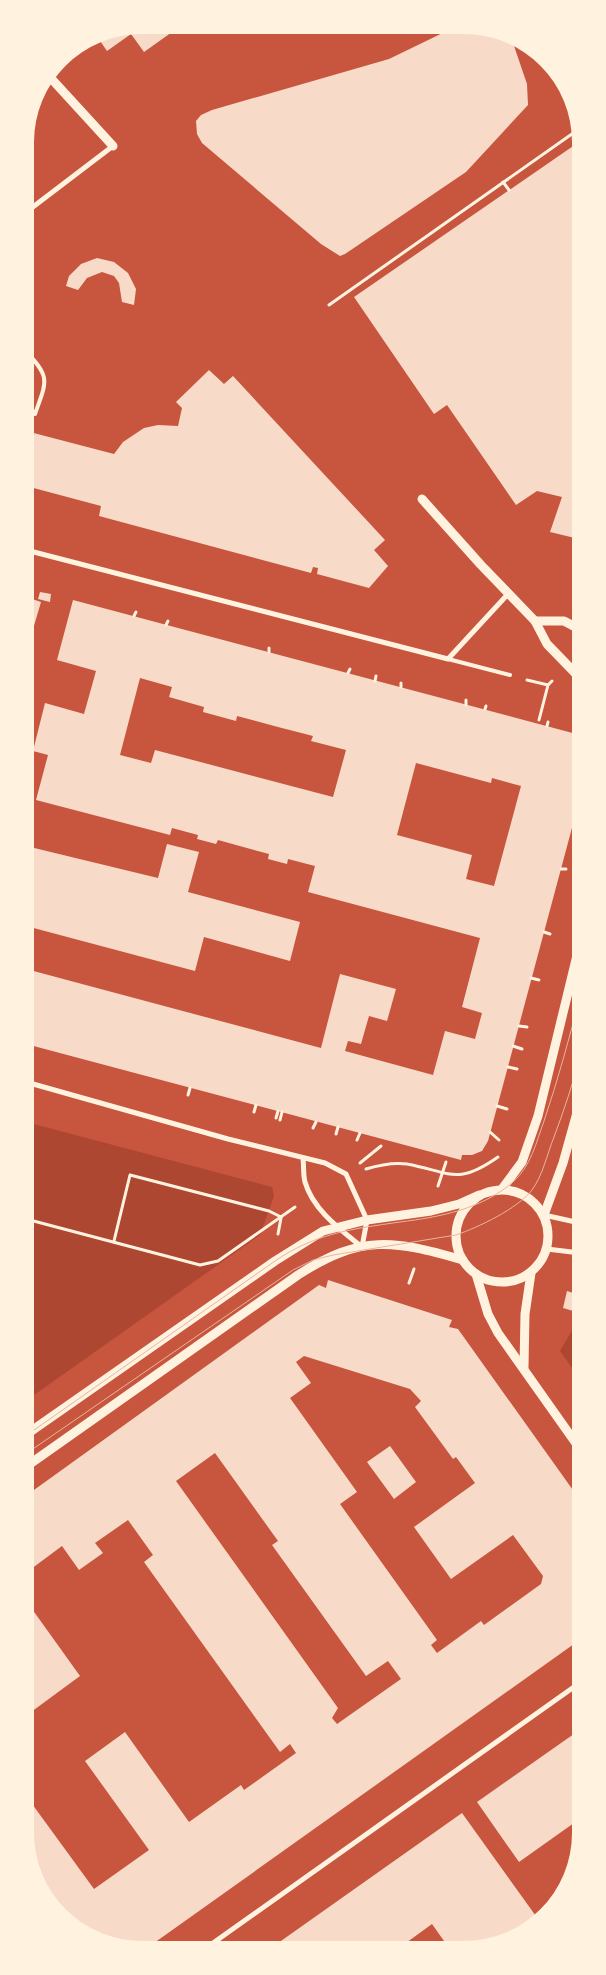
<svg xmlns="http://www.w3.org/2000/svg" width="606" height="1975" viewBox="0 0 606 1975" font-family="'DM Sans',sans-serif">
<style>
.green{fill:#ae4732}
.building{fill:#f7dbc8;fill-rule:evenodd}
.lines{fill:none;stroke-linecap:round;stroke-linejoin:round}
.path{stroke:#fff3e0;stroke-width:3}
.service{stroke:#fff3e0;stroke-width:4}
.minor{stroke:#fff3e0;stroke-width:5}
.tertiary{stroke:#fff3e0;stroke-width:9}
.tram{stroke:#e9b49f;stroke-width:1}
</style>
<rect width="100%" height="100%" fill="#c8553d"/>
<!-- green -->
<g class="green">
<path d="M26 1122 272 1187 274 1196 260 1235 27 1400Z"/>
<path d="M580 1317V1379L560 1351Z"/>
</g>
<!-- building -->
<g class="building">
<path d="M141 25H182L144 52 131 34 107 51 96 35Z"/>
<path d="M455 27H488L512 40 527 84 528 105 466 172 345 254 340 256 321 244 202 143 197 134 196 121 201 115 212 110 389 59Z"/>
<path d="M579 142V539L550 532 562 497 537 491 516 505 447 405 434 414 354 297Z"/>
<path d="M97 258 114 262 128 273 136 289 134 305 122 302 119 283 114 276 102 272 87 278 78 290 66 286 69 276 81 264Z"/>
<path d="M209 370 224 384 233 376 385 540 374 550 388 566 369 588 317 574 318 568 313 567 311 573 99 516 101 506 26 486V431L114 454 123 442 144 428 158 425 178 426 182 408 176 402Z"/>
<path d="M40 592 51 594 50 602 38 599Z"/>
<path d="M26 597 41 602 26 653Z"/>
<path d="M73 600 580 735V798L488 1141 482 1151 472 1155H462L461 1160 26 1044V969L321 1048 340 974 396 989 387 1021 369 1016 361 1044 348 1041 345 1051 433 1075 445 1031 475 1039 482 1013 462 1007 480 938 308 892 315 866 288 859 287 864 268 859 269 854 218 840 216 844 197 839 198 835 172 828 170 835 36 800 48 755 33 751 45 703 84 714 96 671 57 660ZM140 678 172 687 169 697 204 707 203 712 236 721 237 716 278 727 313 736 311 741 346 750 333 797 155 750 151 763 120 755ZM416 763 491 783 492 778 521 786 494 886 466 879 472 855 397 835Z"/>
<path d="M167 844 199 852 188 892 300 922 290 961 204 937 195 971 26 926V846L158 878Z"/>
<path d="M328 1280 452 1320 449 1327 458 1329 580 1500 581 1639 147 1948H118L59 1916 27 1856V1797L94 1889 149 1850 85 1761 125 1732 189 1822 241 1785 244 1790 296 1753 290 1744 280 1752 144 1562 153 1555 128 1520 95 1543 103 1553 79 1570 62 1546 27 1572V1495L319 1285 326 1288ZM304 1356 410 1389 421 1401 415 1407 453 1459 456 1457 475 1483 414 1527 451 1579 513 1535 543 1576 541 1584 484 1625 481 1621 437 1653 431 1645 437 1640 340 1504 357 1492 290 1398 311 1383 296 1362ZM215 1453 278 1541 272 1545 366 1676 388 1661 401 1679 337 1724 332 1718 338 1708 176 1481Z"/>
<path d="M567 1291 580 1295V1313L563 1308Z"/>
<path d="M390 1446 416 1482 394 1499 367 1462Z"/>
<path d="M27 1602 80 1676 27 1715Z"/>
<path d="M581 1729V1818L519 1862 477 1802Z"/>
<path d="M462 1813 538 1919 487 1948H449L432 1924 399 1948H271Z"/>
</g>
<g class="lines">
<!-- path -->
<g class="path">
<path d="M503 182 509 190"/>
<path d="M329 305 579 129"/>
<path d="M134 616 136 612"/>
<path d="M166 625 168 621"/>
<path d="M269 652V648"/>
<path d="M348 673 350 669"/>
<path d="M527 680 548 685"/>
<path d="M375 681 376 676"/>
<path d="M401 687V683"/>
<path d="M466 705V700"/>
<path d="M485 709 486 706"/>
<path d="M539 720 548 685 552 681"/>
<path d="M547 726 548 722"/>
<path d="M575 733 579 715"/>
<path d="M576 809 580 811"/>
<path d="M561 869H566"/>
<path d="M544 932 550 934"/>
<path d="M531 978 539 980"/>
<path d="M519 1026 527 1027"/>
<path d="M513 1046 522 1049"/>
<path d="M508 1067 517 1069"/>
<path d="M188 1095 190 1088"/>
<path d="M497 1106 507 1109"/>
<path d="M254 1112 256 1105"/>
<path d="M276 1118 278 1111"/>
<path d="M280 1120 282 1112"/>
<path d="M313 1128 316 1122"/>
<path d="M490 1132 499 1140"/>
<path d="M336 1134 338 1127"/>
<path d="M357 1140 360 1133"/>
<path d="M360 1163 381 1146"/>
<path d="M366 1169C379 1165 393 1162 407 1164 450 1172 457 1186 498 1157"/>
<path d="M438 1186 446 1162"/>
<path d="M26 1219 200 1265 218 1261 295 1207"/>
<path d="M278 1234 281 1218"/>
<path d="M114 1241 130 1175 269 1211 281 1217"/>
<path d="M409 1283 414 1269"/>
</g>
<!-- service -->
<g class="service">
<path d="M25 350C51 378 47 380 35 414L26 403"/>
<path d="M448 659 510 675"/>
</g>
<!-- minor -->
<g class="minor">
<path d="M25 213 113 146"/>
<path d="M26 550 448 659 508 594"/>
<path d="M26 1082 228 1139 325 1163 346 1174 367 1220 362 1247C341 1230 313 1210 305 1182 303 1175 304 1166 303 1159"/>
<path d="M544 1215 580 1223"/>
<path d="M547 1249 580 1253"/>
<path d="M206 1948 581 1682"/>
</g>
<!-- tertiary -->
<g class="tertiary">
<path d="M48 75 113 146"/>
<path d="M422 499 481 565 535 621 547 644 579 677"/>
<path d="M535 621H564L579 629"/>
<path d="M502 1189 522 1162 538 1116 580 943"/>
<circle cx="502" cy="1236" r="46"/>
<path d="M544 1215 563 1163 580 1102"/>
<path d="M476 1274 488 1314 498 1333 580 1449"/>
<path d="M524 1367 525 1314 531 1273"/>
<path d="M27 1434 275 1261 323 1231 367 1220 431 1211 459 1204 479 1195"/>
<path d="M27 1466 298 1275C362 1234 393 1240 463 1260"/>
</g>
<!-- tram -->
<g class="tram">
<path d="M27 1435 275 1261C316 1233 352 1229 400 1222 440 1217 482 1209 513 1182 531 1166 536 1143 544 1121 558 1080 569 1039 580 997"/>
<path d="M27 1453 293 1270 313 1260 333 1255 456 1235C479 1227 517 1209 532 1190 543 1175 547 1154 554 1137 564 1110 573 1084 580 1056"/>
</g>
</g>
<!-- crop -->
<path d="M0 0H606V1975H0ZM142 34H464A108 108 0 0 1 572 142V1833A108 108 0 0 1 464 1941H142A108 108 0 0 1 34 1833V142A108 108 0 0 1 142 34Z" fill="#fff3e0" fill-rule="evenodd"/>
</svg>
